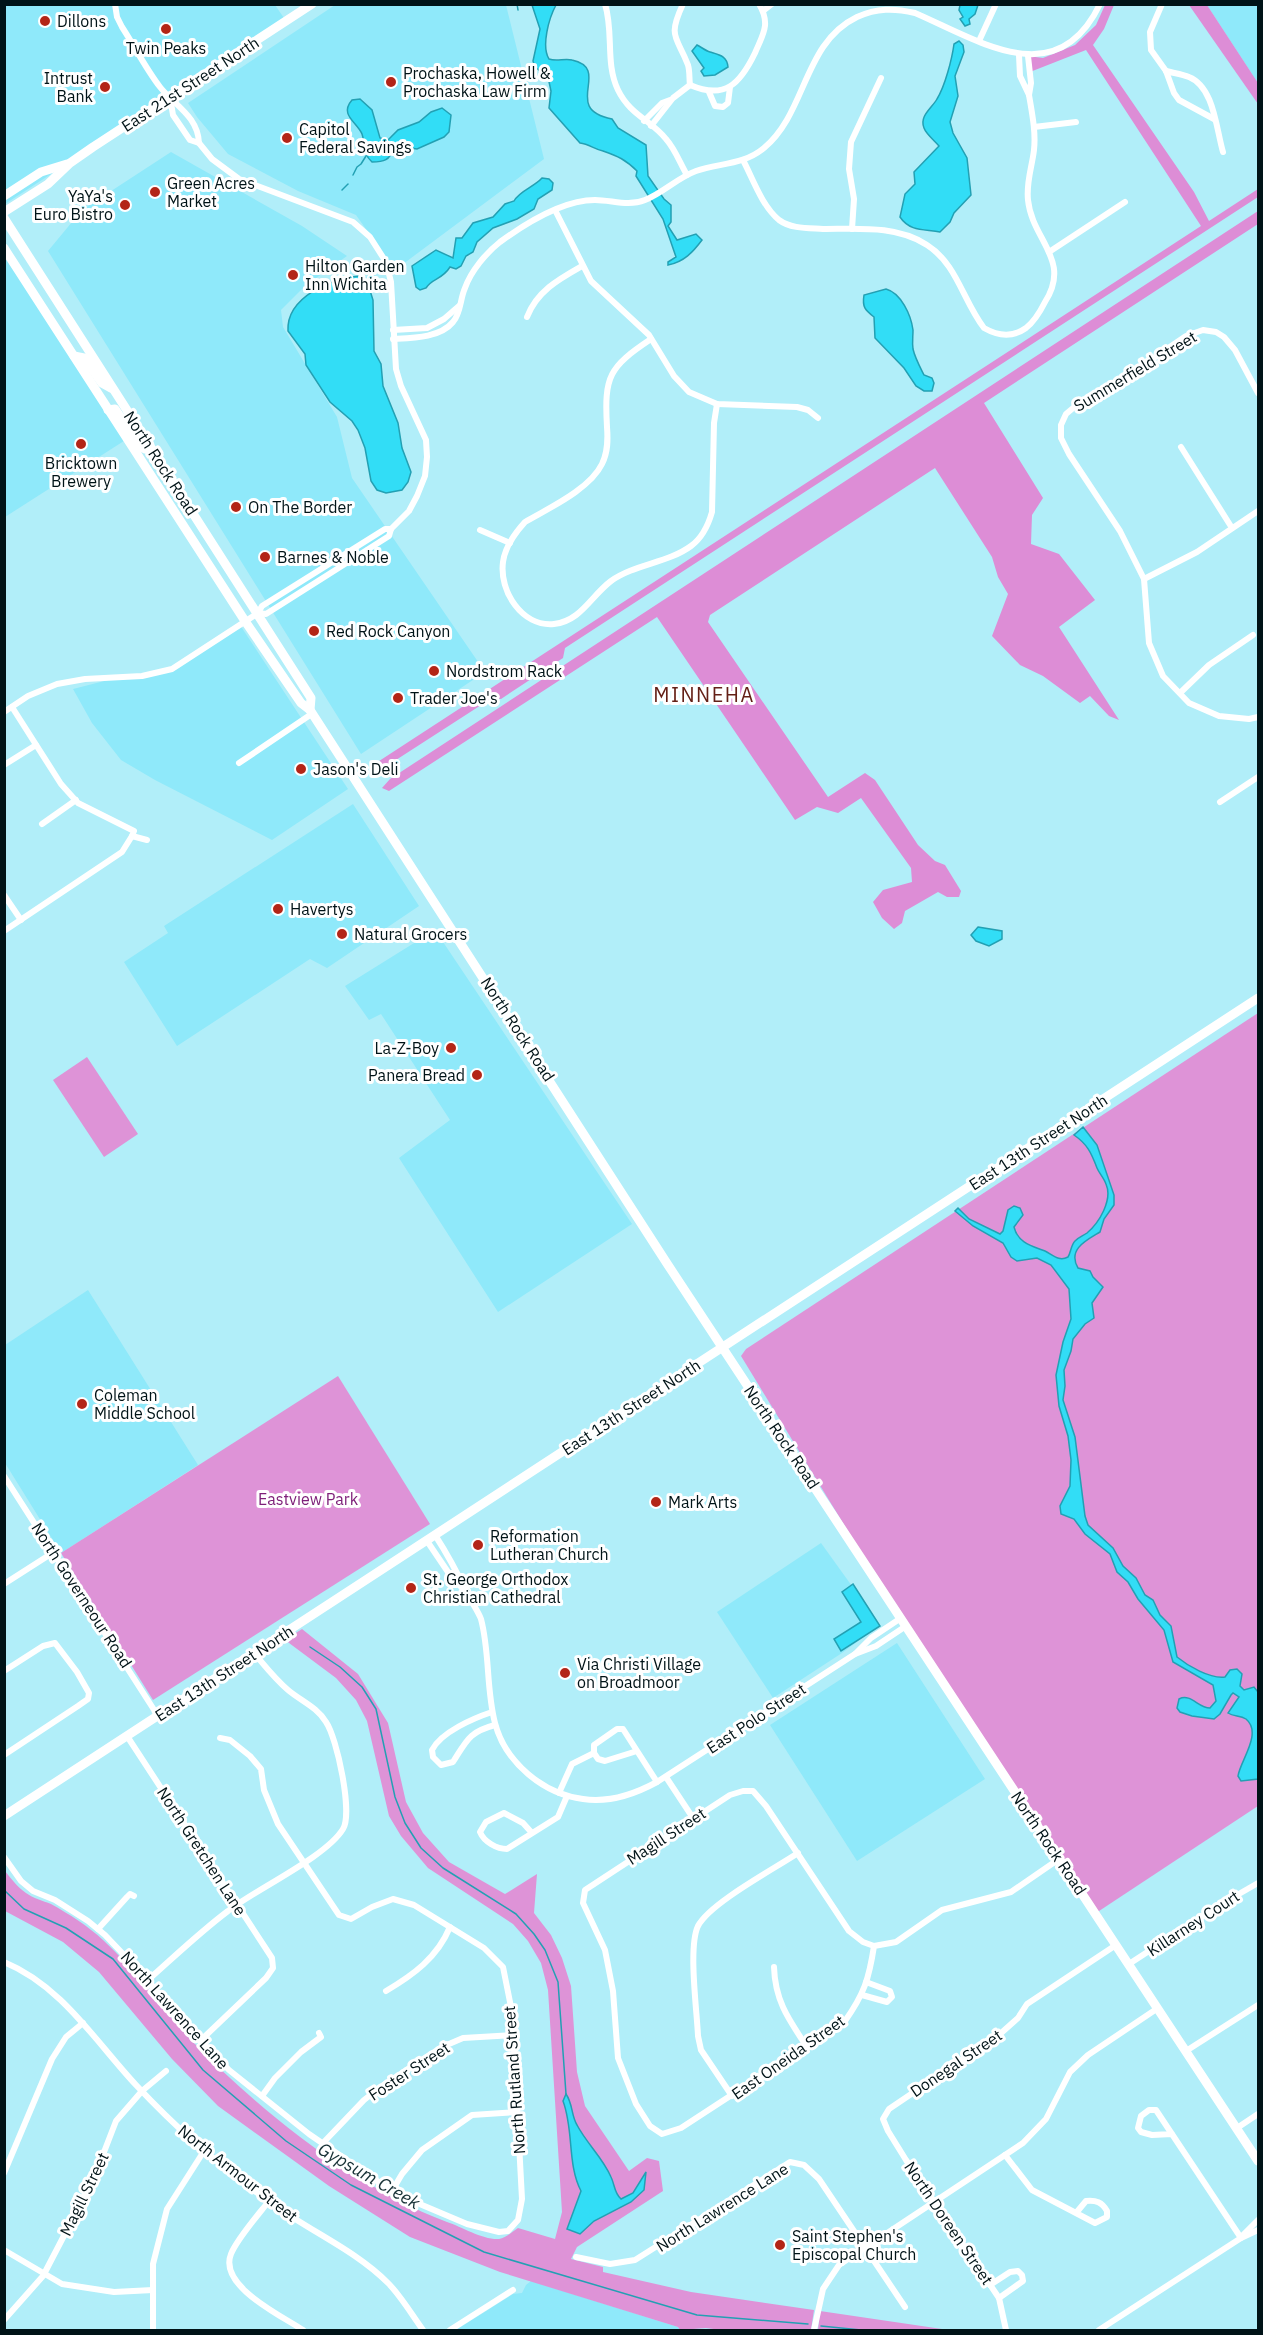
<svg xmlns="http://www.w3.org/2000/svg" width="1263" height="2335" viewBox="0 0 1263 2335" font-family="'IBM Plex Sans',sans-serif">
<style>
.built{fill:#8fe9fa}
.green{fill:#de93d7}
.forest{fill:#dd8dd6}
.water{fill:#32ddf6;stroke:#23a0b3;stroke-width:1.5}
.lines{fill:none;stroke-linecap:round;stroke-linejoin:round}
.stream{stroke:#23a0b3;stroke-width:1.5}
.minor{stroke:#fff;stroke-width:6}
.secondary{stroke:#fff;stroke-width:9}
.poi-dot{fill:#b32517;stroke:#fff;stroke-width:2}
.labels{text-anchor:middle;stroke-width:6;stroke-linejoin:round;paint-order:stroke}
.poi-label{font-size:16px;fill:#001317;stroke:#fff;text-anchor:start}
.street-label{font-size:16px;fill:#001317;stroke:#fff}
.park-label{font-size:16px;fill:#7e2079;stroke:#fff}
.water-label{font-size:18px;font-style:italic;fill:#173136;stroke:#fff}
.quarter-label{font-size:20px;letter-spacing:1.5px;fill:#642017;stroke:#fff}
</style>
<rect width="100%" height="100%" fill="#b1eef9"/>
<!-- built -->
<g class="built">
<path d="M5 5H275L286 21 5 204Z"/>
<path d="M335 5H506L544 159 395 270 356 215 298 191 228 154 197 117 188 103Z"/>
<path d="M1207 5H1258V83Z"/>
<path d="M171 152 302 226 347 256 305 286 281 310 283 327 337 417 352 478 485 672 361 754 48 251 82 210Z"/>
<path d="M4 248 127 439 5 517H4Z"/>
<path d="M240 625 348 789 272 840 155 780 121 760 92 723 73 689 120 677 172 669Z"/>
<path d="M353 804 419 906 327 968 310 959 177 1046 124 962 168 933 164 926Z"/>
<path d="M435 930 632 1224 498 1312 399 1158 450 1120 381 1014 369 1020 345 986Z"/>
<path d="M88 1290 198 1465 61 1553 5 1463V1345Z"/>
<path d="M821 1543 880 1625 842 1653 773 1698 717 1612Z"/>
<path d="M897 1643 985 1779 857 1861 770 1725Z"/>
<path d="M531 2281 678 2327 680 2330H456L513 2294 522 2293 526 2285Z"/>
</g>
<!-- green -->
<g class="green">
<path d="M1258 1013V1806L1093 1915 915 1641 741 1356 746 1349Z"/>
<path d="M87 1057 138 1134 104 1157 53 1080Z"/>
<path d="M338 1376 430 1524 153 1700 61 1553Z"/>
<path d="M302 1629 358 1674 388 1723 406 1802 423 1833 449 1862 505 1894 537 1874 534 1913 551 1935 562 1958 571 1986 577 2072 585 2106 629 2171 647 2158 659 2161 663 2191 577 2247 571 2259 603 2267V2272L691 2292 814 2310 811 2330H721L706 2328 680 2330 678 2327 500 2272 410 2237 329 2186 218 2106 172 2059 99 1972 63 1942 5 1911 4 1870C11 1878 17 1887 26 1893 33 1898 43 1901 51 1904 69 1914 88 1926 103 1940 136 1970 160 2007 190 2039 259 2110 354 2187 447 2222 462 2227 483 2240 499 2239 506 2238 512 2232 518 2228L555 2239 562 2212 548 1990 541 1963 528 1941 513 1924 428 1868 401 1836 389 1816 367 1721 356 1700 336 1678 285 1640Z"/>
<path d="M820 2311 942 2329 945 2330H818Z"/>
</g>
<!-- forest -->
<g class="forest">
<path d="M1105 5H1114L1104 29 1093 45 1194 192 1209 221 1258 189V197L565 648 563 658 501 699 492 698 382 769 373 765 1201 226 1086 50 1030 72 1028 56 1043 58 1075 45 1096 25Z"/>
<path d="M1189 5H1207L1258 83V104Z"/>
<path d="M1258 211V224L984 403 1043 498 1032 515 1031 544 1059 554 1095 600 1059 627 1119 720 1109 716 1090 696 1080 703 1043 676 1020 665 992 636 1008 594 998 577 992 557 935 468 710 615 708 622 828 797 865 773 875 780 918 845 935 861 945 865 961 891 959 897H947L938 892 905 911 902 923 894 929 882 918 873 902 883 890 912 882 911 868 861 798 838 813 817 807 795 820 657 617 389 791 382 788 390 779Z"/>
</g>
<!-- water -->
<g class="water">
<path d="M532 5H556C549 18 541 46 549 59 557 62 564 58 572 60 613 69 560 109 612 119L618 128 646 145 648 176 664 199 671 205V222L668 226 677 240 696 234 702 240C693 252 684 262 668 265V262L676 257 663 219 636 176 637 171C626 160 618 156 603 151 594 149 589 144 580 143L549 108 551 91 548 77 535 67 533 61 540 29Z"/>
<path d="M960 5H978L975 14 969 19 970 24 965 26 960 19 963 17 959 10Z"/>
<path d="M959 41 963 45 964 52 955 76 958 96 950 122 953 133 967 158 971 195 954 213 950 222 940 232C925 229 910 232 900 217L905 194 915 184 914 172 939 146C935 141 926 134 924 128 919 116 932 108 937 99 945 86 952 59 954 44Z"/>
<path d="M697 45C701 47 706 51 710 52 720 55 727 56 728 67L715 75 704 76 701 71 704 68 692 51Z"/>
<path d="M360 99 372 110 380 138 388 140 398 130 419 122 431 112 442 108 451 115 449 132 444 137 417 149 397 146 393 149C390 160 384 162 372 162 362 153 366 145 362 134 357 122 339 115 352 100Z"/>
<path d="M542 178 549 179 553 183 552 190 538 199 534 209 517 219 493 228 477 242 473 252 466 256 461 266 456 269 450 267C442 280 432 278 426 288L420 290 416 287 412 266 436 250 453 258 456 238H462L473 223 493 217 505 204 514 201C519 191 534 187 542 178Z"/>
<path d="M361 276 369 287 373 300 374 351 381 364 383 386 398 423 402 448 411 472 408 482 402 490 386 493 377 490 371 481 365 448 358 430 352 421 330 402 306 365 305 354 288 331C286 297 333 277 361 276Z"/>
<path d="M886 289C901 293 911 315 913 330 913 337 912 342 913 349 915 358 920 367 924 375L932 378 934 383 932 391H924L916 386 904 368 875 338 874 317C865 310 862 307 864 295Z"/>
<path d="M978 927 1002 931V939L989 946 976 941 971 935Z"/>
<path d="M1083 1127 1097 1145 1114 1195V1205L1104 1219 1100 1232C1087 1240 1067 1249 1078 1268L1090 1271 1093 1277 1103 1287 1092 1303 1094 1318 1085 1324 1073 1339 1071 1351 1064 1370 1065 1386 1063 1400 1075 1437 1085 1516 1088 1525 1113 1548 1123 1566 1136 1578 1145 1595 1153 1600 1160 1615 1171 1626 1177 1657C1188 1666 1210 1679 1225 1677L1230 1670 1237 1669 1242 1674 1240 1686 1244 1690 1254 1687 1258 1692V1779L1241 1781 1238 1776C1240 1761 1263 1733 1246 1719 1240 1715 1234 1717 1228 1713L1239 1697 1233 1693 1231 1695 1220 1714 1214 1719 1192 1716 1180 1712 1177 1708 1179 1699C1191 1693 1198 1708 1210 1708L1216 1701 1213 1685 1173 1662 1164 1630 1138 1599 1128 1582 1117 1572 1110 1554 1085 1534 1074 1519 1061 1514 1060 1506 1070 1486 1071 1460 1068 1436 1059 1406 1056 1375 1063 1342 1071 1319 1069 1289 1051 1265 1037 1258 1017 1261 1011 1257 1003 1243 973 1226 955 1211 958 1208 969 1219 1000 1234 1003 1231 1008 1210 1014 1206 1020 1208 1023 1215 1014 1227C1018 1243 1032 1246 1045 1251 1053 1255 1059 1262 1068 1257 1071 1252 1071 1245 1075 1241 1079 1237 1083 1236 1087 1233 1099 1223 1113 1200 1106 1184 1104 1178 1099 1173 1097 1168 1091 1152 1087 1144 1074 1135Z"/>
<path d="M853 1584 880 1626 841 1651 834 1639 861 1622 842 1592Z"/>
<path d="M566 2094C573 2104 571 2115 577 2125 587 2144 603 2158 611 2177 615 2185 614 2193 621 2199L633 2193 646 2172 644 2190 631 2202 594 2221 580 2234 567 2229 581 2191C567 2164 574 2130 563 2101Z"/>
</g>
<g class="lines">
<!-- stream -->
<g class="stream">
<path d="M517 4 518 10"/>
<path d="M353 175 357 167 361 164 366 156"/>
<path d="M342 190 348 184"/>
<path d="M310 1647 340 1667 362 1687 376 1709 395 1797 405 1823 421 1848 443 1868 516 1914 534 1934 545 1950 558 1982 566 2094"/>
<path d="M4 1890 24 1909 66 1928 113 1959 203 2070 286 2141 351 2185 484 2252 697 2315 808 2324"/>
<path d="M821 2326 861 2330"/>
</g>
<!-- minor -->
<g class="minor">
<path d="M115 4 117 17 122 27C135 47 146 69 160 87 174 105 198 116 199 143"/>
<path d="M605 4C614 33 605 63 618 90 630 115 651 120 666 139 675 149 680 163 687 175"/>
<path d="M683 4C667 38 677 36 688 65 690 72 689 78 690 85"/>
<path d="M1162 4 1150 32 1151 50 1166 71 1174 93 1179 100 1214 119"/>
<path d="M763 11 772 4"/>
<path d="M979 41 996 4"/>
<path d="M1019 55 1020 76 1029 95 1031 83 1028 56"/>
<path d="M1166 71C1173 73 1182 74 1189 77 1214 87 1216 128 1223 152"/>
<path d="M690 85C725 100 740 84 755 53 763 34 771 24 759 4"/>
<path d="M709 92 715 106 723 107 728 103 730 87"/>
<path d="M170 97 173 115 190 140 199 143 212 159 239 179 353 222 370 237 386 262 391 282 396 369 401 386 426 440 427 457 425 476 417 496 409 511 391 529 389 536 266 614 258 613"/>
<path d="M644 121 662 103 670 100"/>
<path d="M651 126 673 98 690 85"/>
<path d="M1034 127 1076 122"/>
<path d="M743 160C753 179 762 206 779 220 791 229 809 228 823 229 857 229 897 225 927 245 957 264 963 301 984 328 998 336 1012 338 1026 328 1035 321 1040 312 1045 302 1072 260 1032 240 1028 200 1026 182 1032 167 1034 150 1036 132 1032 113 1029 95"/>
<path d="M555 210 591 281 649 335 674 376 689 392 717 404 797 407 808 410 818 418"/>
<path d="M852 229 854 199 849 169 851 142 881 78"/>
<path d="M1049 252 1125 202"/>
<path d="M527 317C537 291 559 279 582 266"/>
<path d="M393 330 427 328 444 319 459 306"/>
<path d="M393 339C412 338 440 338 453 322 461 313 460 299 465 288 471 271 486 253 500 242 526 223 563 200 595 200 612 200 628 207 645 200 663 193 677 178 696 171 719 163 744 165 764 148 807 112 803 43 857 17 877 8 894 8 915 13 980 41 1057 94 1100 4"/>
<path d="M651 339C609 367 604 376 607 427 608 440 608 452 602 464 590 489 549 508 525 522 515 533 505 546 503 562 499 591 522 627 554 624 581 621 591 596 611 581 635 564 668 563 691 546 702 538 708 526 712 512L714 423 717 404"/>
<path d="M1258 393 1235 350 1224 337 1216 332 1203 330 1186 336 1139 368 1079 403 1066 414 1061 425V438L1069 454 1120 531 1144 579 1149 643 1163 676 1189 703 1219 716 1249 719 1258 717"/>
<path d="M1181 447 1232 528"/>
<path d="M480 530 510 543"/>
<path d="M1144 579 1197 552 1258 511"/>
<path d="M1180 693 1209 665 1253 635"/>
<path d="M12 707 61 784 78 803 134 831 132 836"/>
<path d="M4 712 28 696 57 684 85 679 142 676 172 669 258 613 262 606 385 529H391"/>
<path d="M239 763 313 713"/>
<path d="M4 765 36 745"/>
<path d="M1220 802 1258 777"/>
<path d="M42 824 76 800"/>
<path d="M4 895 21 920"/>
<path d="M4 931 122 852 132 836 147 840"/>
<path d="M4 1476 158 1716"/>
<path d="M435 1535C448 1555 458 1574 468 1595 472 1603 478 1611 481 1619 490 1653 486 1689 495 1723 505 1762 543 1794 583 1799 609 1803 635 1794 657 1782L855 1654 876 1646 906 1626"/>
<path d="M427 1541 450 1575 463 1589"/>
<path d="M4 1584 54 1552"/>
<path d="M855 1654 871 1638 901 1618"/>
<path d="M4 1671 43 1646 55 1643 77 1672 89 1693 88 1699 78 1706 4 1755"/>
<path d="M492 1712C474 1718 441 1732 432 1750L433 1757 441 1765 453 1762C467 1740 469 1732 495 1725"/>
<path d="M127 1736 272 1958 273 1968 266 1978 200 2041"/>
<path d="M637 1751 605 1761 598 1759 594 1753V1745L617 1729H623L657 1782"/>
<path d="M666 1777 693 1818"/>
<path d="M559 1793 572 1764 594 1753"/>
<path d="M532 1833 523 1823 504 1813 486 1822 480 1832C484 1842 497 1849 507 1849L558 1817 567 1796"/>
<path d="M4 1857 21 1881 33 1891 55 1900 88 1921 105 1935 143 1975 194 2034 229 2070 309 2134 396 2194 467 2224 499 2232 508 2231 518 2220 522 2199 512 2012 503 1967 484 1948 414 1905 393 1899 372 1907 351 1919 339 1915 278 1824 264 1790 261 1769 250 1756 230 1740 220 1738"/>
<path d="M98 1929 127 1897 130 1894 134 1896"/>
<path d="M874 1946C869 1979 864 1994 845 2021L681 2128 662 2134 650 2126 636 2104 618 2058 613 1991 605 1950 583 1903 585 1890 730 1795 743 1791H753L766 1806 849 1931 863 1942 874 1946 896 1942 942 1910 1011 1892 1059 1859"/>
<path d="M4 1962C62 1986 95 2041 136 2085 179 2131 227 2173 280 2209 316 2234 357 2252 388 2283 401 2296 412 2315 423 2330"/>
<path d="M1129 1964 1218 1906 1258 1883"/>
<path d="M774 1967C775 2001 789 2020 807 2047"/>
<path d="M148 1980C174 1957 200 1932 228 1911 256 1889 326 1857 343 1829 353 1813 337 1738 326 1722 317 1707 301 1701 288 1690 275 1679 265 1666 254 1653"/>
<path d="M386 1991C413 1975 437 1958 450 1927"/>
<path d="M862 1995 887 2002 892 1997 890 1991 866 1982"/>
<path d="M1186 2051 1258 2005"/>
<path d="M262 2096 275 2078 301 2052 321 2037 319 2033"/>
<path d="M732 2096 701 2050 698 2036C697 2011 688 1947 698 1926 710 1903 774 1869 798 1853"/>
<path d="M1237 2128 1258 2114"/>
<path d="M1172 2134 1152 2135 1141 2132 1138 2128 1141 2116 1149 2110H1156L1241 2238"/>
<path d="M323 2143 364 2100 382 2086 442 2047 463 2038 513 2035"/>
<path d="M1005 2155 1032 2190 1095 2223 1107 2217V2211C1102 2202 1096 2200 1086 2201L1076 2213"/>
<path d="M4 2173 52 2059 66 2037 83 2023"/>
<path d="M392 2191 402 2174 422 2150 472 2115 517 2112"/>
<path d="M269 2201C258 2215 237 2239 231 2254 218 2286 282 2316 303 2330"/>
<path d="M1243 2235 1258 2220"/>
<path d="M4 2250 62 2284 114 2292 153 2290"/>
<path d="M576 2257 610 2264 635 2260 790 2162 804 2165 819 2179 905 2307"/>
<path d="M990 2285 1010 2272 1018 2271 1022 2275 1023 2281 999 2298"/>
<path d="M4 2320 43 2276 94 2178 116 2121 142 2091 166 2071"/>
<path d="M153 2330V2264L167 2209 204 2151"/>
<path d="M450 2330 513 2290"/>
<path d="M814 2330 823 2289 839 2265 1023 2143 1046 2119 1070 2072 1088 2055 1158 2008"/>
<path d="M1006 2330 999 2298 906 2160 888 2131 883 2119 889 2109 1000 2034 1018 2018 1027 2004 1116 1945"/>
<path d="M1099 2330 1241 2238 1258 2230"/>
</g>
<!-- secondary -->
<g class="secondary">
<path d="M4 196 41 172 67 164"/>
<path d="M4 212 48 184 70 163 93 147 312 4"/>
<path d="M4 218 311 698 310 710"/>
<path d="M4 248 245 621 301 703 310 710 668 1265 1258 2161"/>
<path d="M74 356 84 358 102 383 111 388"/>
<path d="M108 410 115 409 141 447 145 449 150 445"/>
<path d="M4 1816 1258 998"/>
</g>
</g>
<!-- markers -->
<g class="poi-dot">
<circle cx="45" cy="21" r="6"/>
<circle cx="166" cy="29" r="6"/>
<circle cx="391" cy="82" r="6"/>
<circle cx="105" cy="87" r="6"/>
<circle cx="287" cy="138" r="6"/>
<circle cx="155" cy="192" r="6"/>
<circle cx="125" cy="205" r="6"/>
<circle cx="293" cy="275" r="6"/>
<circle cx="81" cy="444" r="6"/>
<circle cx="236" cy="507" r="6"/>
<circle cx="265" cy="557" r="6"/>
<circle cx="314" cy="631" r="6"/>
<circle cx="434" cy="671" r="6"/>
<circle cx="398" cy="698" r="6"/>
<circle cx="301" cy="769" r="6"/>
<circle cx="278" cy="909" r="6"/>
<circle cx="342" cy="934" r="6"/>
<circle cx="451" cy="1048" r="6"/>
<circle cx="477" cy="1075" r="6"/>
<circle cx="82" cy="1404" r="6"/>
<circle cx="656" cy="1502" r="6"/>
<circle cx="478" cy="1545" r="6"/>
<circle cx="411" cy="1588" r="6"/>
<circle cx="565" cy="1673" r="6"/>
<circle cx="780" cy="2245" r="6"/>
</g>
<g class="labels">
<!-- poi labels -->
<g class="poi-label">
<text x="57" y="27">Dillons</text>
<text x="166" y="54" text-anchor="middle">Twin Peaks</text>
<text x="403" y="79">Prochaska, Howell &amp;<tspan x="403" dy="18">Prochaska Law Firm</tspan></text>
<text x="93" y="84" text-anchor="end">Intrust<tspan x="93" dy="18">Bank</tspan></text>
<text x="299" y="135">Capitol<tspan x="299" dy="18">Federal Savings</tspan></text>
<text x="167" y="189">Green Acres<tspan x="167" dy="18">Market</tspan></text>
<text x="113" y="202" text-anchor="end">YaYa's<tspan x="113" dy="18">Euro Bistro</tspan></text>
<text x="305" y="272">Hilton Garden<tspan x="305" dy="18">Inn Wichita</tspan></text>
<text x="81" y="469" text-anchor="middle">Bricktown<tspan x="81" dy="18">Brewery</tspan></text>
<text x="248" y="513">On The Border</text>
<text x="277" y="563">Barnes &amp; Noble</text>
<text x="326" y="637">Red Rock Canyon</text>
<text x="446" y="677">Nordstrom Rack</text>
<text x="410" y="704">Trader Joe's</text>
<text x="313" y="775">Jason's Deli</text>
<text x="290" y="915">Havertys</text>
<text x="354" y="940">Natural Grocers</text>
<text x="439" y="1054" text-anchor="end">La-Z-Boy</text>
<text x="465" y="1081" text-anchor="end">Panera Bread</text>
<text x="94" y="1401">Coleman<tspan x="94" dy="18">Middle School</tspan></text>
<text x="668" y="1508">Mark Arts</text>
<text x="490" y="1542">Reformation<tspan x="490" dy="18">Lutheran Church</tspan></text>
<text x="423" y="1585">St. George Orthodox<tspan x="423" dy="18">Christian Cathedral</tspan></text>
<text x="577" y="1670">Via Christi Village<tspan x="577" dy="18">on Broadmoor</tspan></text>
<text x="792" y="2242">Saint Stephen's<tspan x="792" dy="18">Episcopal Church</tspan></text>
</g>
<!-- street labels -->
<g class="street-label">
<text transform="translate(190 84) rotate(-33)" y="6">East 21st Street North</text>
<text transform="translate(1135 371) rotate(-31)" y="6">Summerfield Street</text>
<text transform="translate(161 463) rotate(57)" y="6">North Rock Road</text>
<text transform="translate(518 1029) rotate(57)" y="6">North Rock Road</text>
<text transform="translate(1038 1142) rotate(-33)" y="6">East 13th Street North</text>
<text transform="translate(631 1407) rotate(-33)" y="6">East 13th Street North</text>
<text transform="translate(782 1437) rotate(56)" y="6">North Rock Road</text>
<text transform="translate(82 1595) rotate(57)" y="6">North Governeour Road</text>
<text transform="translate(224 1673) rotate(-33)" y="6">East 13th Street North</text>
<text transform="translate(756 1718) rotate(-33)" y="6">East Polo Street</text>
<text transform="translate(666 1836) rotate(-33)" y="6">Magill Street</text>
<text transform="translate(1049 1843) rotate(56)" y="6">North Rock Road</text>
<text transform="translate(202 1851) rotate(57)" y="6">North Gretchen Lane</text>
<text transform="translate(1193 1923) rotate(-33)" y="6">Killarney Court</text>
<text transform="translate(175 2010) rotate(48)" y="6">North Lawrence Lane</text>
<text transform="translate(788 2057) rotate(-35)" y="6">East Oneida Street</text>
<text transform="translate(956 2063) rotate(-34)" y="6">Donegal Street</text>
<text transform="translate(409 2071) rotate(-33)" y="6">Foster Street</text>
<text transform="translate(514 2080) rotate(-94)" y="6">North Rutland Street</text>
<text transform="translate(238 2173) rotate(38)" y="6">North Armour Street</text>
<text transform="translate(84 2194) rotate(-64)" y="6">Magill Street</text>
<text transform="translate(722 2207) rotate(-32)" y="6">North Lawrence Lane</text>
<text transform="translate(949 2223) rotate(56)" y="6">North Doreen Street</text>
</g>
<!-- park labels -->
<g class="park-label">
<text x="308" y="1505">Eastview Park</text>
</g>
<!-- water labels -->
<g class="water-label">
<text transform="translate(369 2176) rotate(30)" y="6">Gypsum Creek</text>
</g>
<!-- quarter labels -->
<g class="quarter-label">
<text x="704" y="702">MINNEHA</text>
</g>
</g>
<!-- border -->
<rect width="1263" height="2335" fill="none" stroke="#001317" stroke-width="12"/>
</svg>
